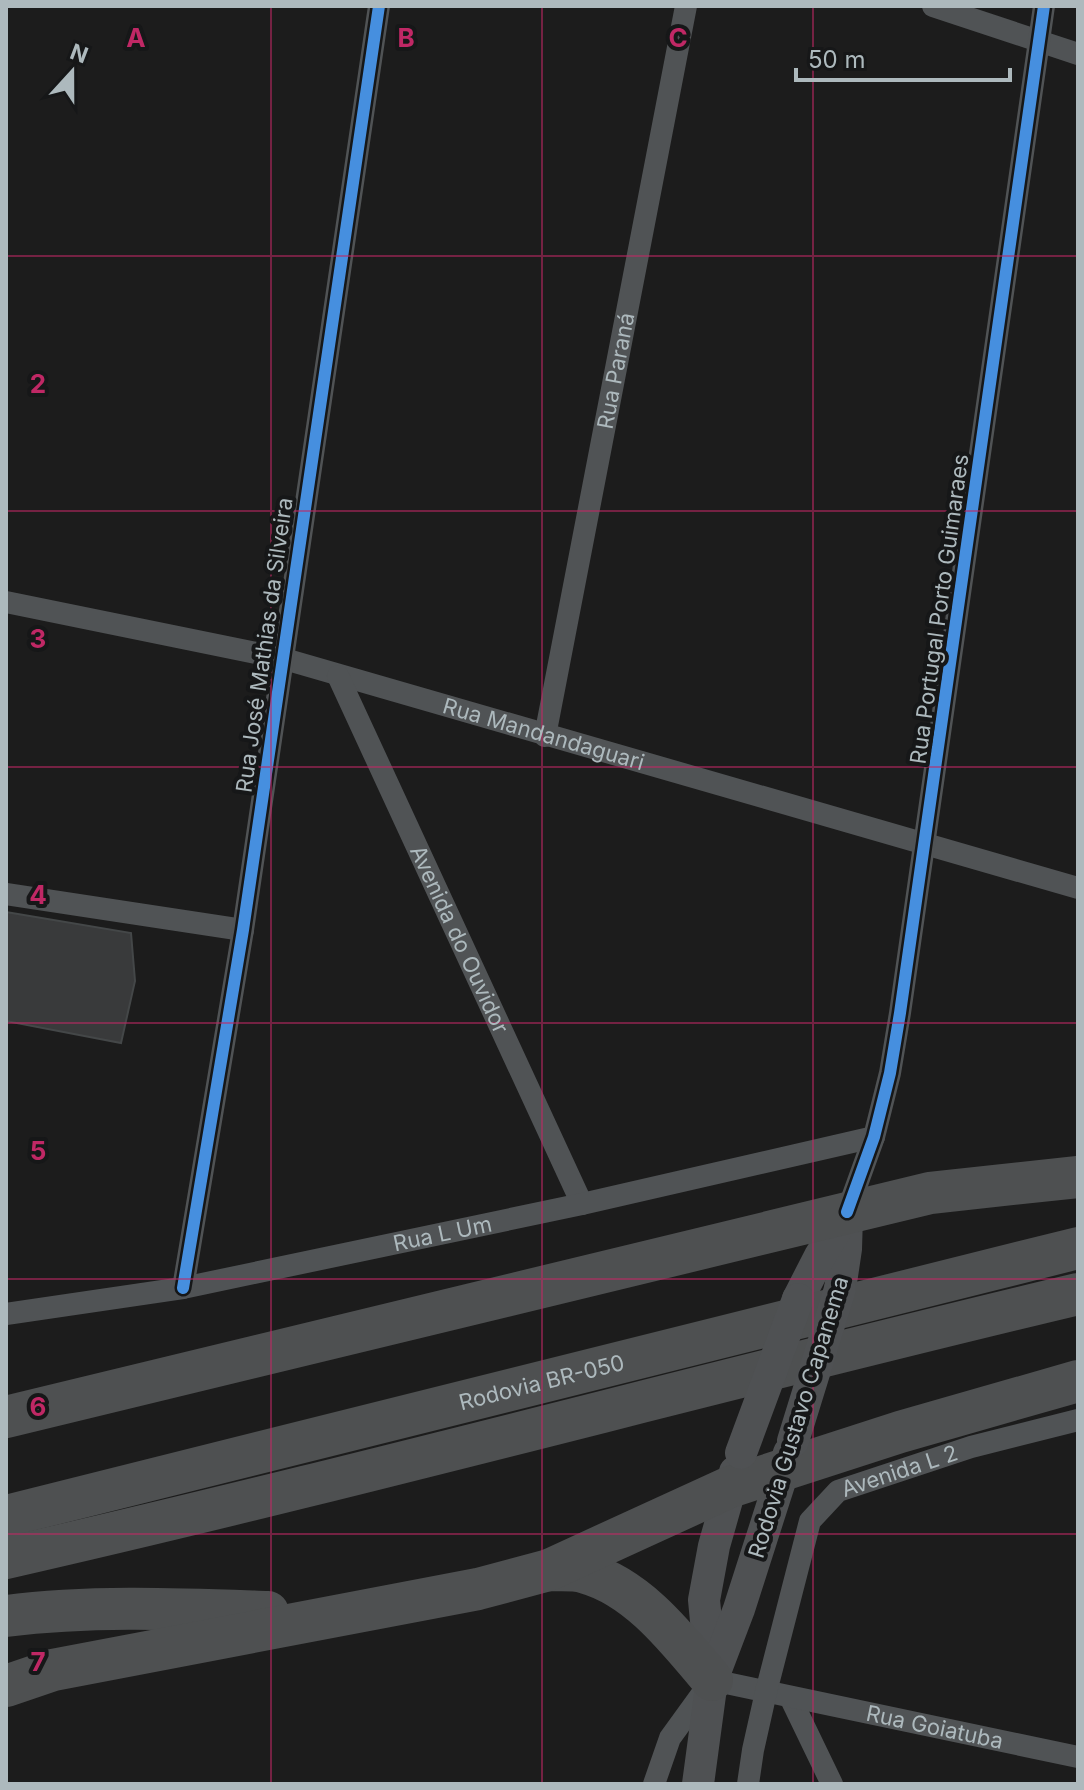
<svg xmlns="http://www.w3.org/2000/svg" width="1084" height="1790" viewBox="0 0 1084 1790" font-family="Inter,sans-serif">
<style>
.building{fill:#393a3b;stroke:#444748;stroke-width:2}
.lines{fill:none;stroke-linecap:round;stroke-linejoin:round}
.street{stroke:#505355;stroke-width:22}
.secondary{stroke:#4f5153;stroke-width:32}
.highway{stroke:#4e5051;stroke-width:42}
.secondary-bridge{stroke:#4f5153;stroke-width:32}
.cycleway-casing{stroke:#161718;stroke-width:17}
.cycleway{stroke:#468fdf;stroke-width:12}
.grid{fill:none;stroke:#c02865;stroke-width:2;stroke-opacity:0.55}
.labels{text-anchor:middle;stroke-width:8;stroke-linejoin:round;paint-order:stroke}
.street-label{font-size:22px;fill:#adb9bd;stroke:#161718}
.grid-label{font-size:26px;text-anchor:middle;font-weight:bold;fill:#c02865;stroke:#161718;stroke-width:8;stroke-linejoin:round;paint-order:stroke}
</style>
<rect width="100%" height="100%" fill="#1c1c1c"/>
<!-- building -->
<path class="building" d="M6 912 131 933 135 981 121 1043 6 1021Z"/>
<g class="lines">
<!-- street -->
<g class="street">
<path d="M933 6 1078 54"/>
<path id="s1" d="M6 602 281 658 1078 888"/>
<path id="s2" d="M338 676 582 1204"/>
<path id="s3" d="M545 736 686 6"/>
<path d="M6 894 243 930"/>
<path d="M847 1212 874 1137 890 1073 900 1013 1044 6"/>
<path d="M183 1288 243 930 379 6"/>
<path id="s4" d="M6 1314 183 1288 582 1204 874 1137"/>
<path d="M790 1697 832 1784"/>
<path id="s5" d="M654 1784 670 1738 712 1680 1078 1757"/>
<path id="s6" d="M748 1784 753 1750 766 1692 810 1521 838 1491 971 1447 1078 1420"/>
</g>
<!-- secondary -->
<g class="secondary">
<path d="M840 1289 846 1249 847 1216"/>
<path d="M798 1299 820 1256 847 1212"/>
<path d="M711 1673 704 1600 714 1546 735 1472"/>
<path d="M698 1784 712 1680 739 1609 789 1453"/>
</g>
<!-- highway -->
<g class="highway">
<path d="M6 1417 930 1193 1078 1177"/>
<path id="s7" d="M6 1516 1078 1248"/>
<path d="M6 1558C365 1476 720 1379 1078 1294"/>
<path d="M549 1570C561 1571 575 1569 586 1573 639 1588 678 1640 712 1680"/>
<path d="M6 1616C93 1605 181 1609 268 1612"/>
<path d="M6 1686 53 1670 478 1589 549 1570 730 1487 900 1432 1078 1381"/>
</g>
<!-- secondary-bridge -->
<g class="secondary-bridge">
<path d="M793 1441 840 1289"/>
<path d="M741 1453 798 1299"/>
</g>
<!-- cycleway casing -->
<g class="cycleway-casing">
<g id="cycleway">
<path d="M847 1212 874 1137 890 1073 900 1013 1044 6"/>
<path d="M183 1288 243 930 379 6"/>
</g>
</g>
<!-- cycleway -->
<use href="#cycleway" class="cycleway"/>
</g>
<!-- grid -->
<path class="grid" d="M271 6V1784M542 6V1784M813 6V1784M6 256H1078M6 511H1078M6 767H1078M6 1023H1078M6 1279H1078M6 1534H1078"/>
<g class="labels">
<!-- street labels -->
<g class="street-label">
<text dy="8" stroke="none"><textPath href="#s3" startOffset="372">Rua Paraná</textPath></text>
<text transform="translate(939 609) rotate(-82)" y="8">Rua Portugal Porto Guimaraes</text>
<text transform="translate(264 645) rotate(-82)" y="8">Rua José Mathias da Silveira</text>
<text dy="8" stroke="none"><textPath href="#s1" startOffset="554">Rua Mandandaguari</textPath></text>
<text dy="8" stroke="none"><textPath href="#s2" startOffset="290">Avenida do Ouvidor</textPath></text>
<text dy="8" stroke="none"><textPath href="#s4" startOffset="444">Rua L Um</textPath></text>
<text dy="8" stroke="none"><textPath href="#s7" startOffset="552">Rodovia BR-050</textPath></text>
<text transform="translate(798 1417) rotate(-73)" y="8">Rodovia Gustavo Capanema</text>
<text dy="8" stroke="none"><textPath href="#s6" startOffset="376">Avenida L 2</textPath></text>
<text dy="8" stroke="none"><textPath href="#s5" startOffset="348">Rua Goiatuba</textPath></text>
</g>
</g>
<g class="grid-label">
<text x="136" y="47">A</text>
<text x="406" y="47">B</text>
<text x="678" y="47">C</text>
<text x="38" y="393">2</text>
<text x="38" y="648">3</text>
<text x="38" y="904">4</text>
<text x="38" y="1160">5</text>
<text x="38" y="1416">6</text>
<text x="38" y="1671">7</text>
</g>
<!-- border -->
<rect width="1084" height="1790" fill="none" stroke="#adb9bd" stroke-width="16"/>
<!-- north arrow -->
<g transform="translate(72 72) rotate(21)" stroke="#161718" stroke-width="6" paint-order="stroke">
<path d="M0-6L14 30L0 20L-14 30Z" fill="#adb9bd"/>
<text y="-12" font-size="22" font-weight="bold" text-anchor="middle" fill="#adb9bd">N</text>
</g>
<!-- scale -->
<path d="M796 68v12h214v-12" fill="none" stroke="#adb9bd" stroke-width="4"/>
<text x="808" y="68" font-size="24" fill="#adb9bd" stroke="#161718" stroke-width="6" paint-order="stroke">50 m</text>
</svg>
